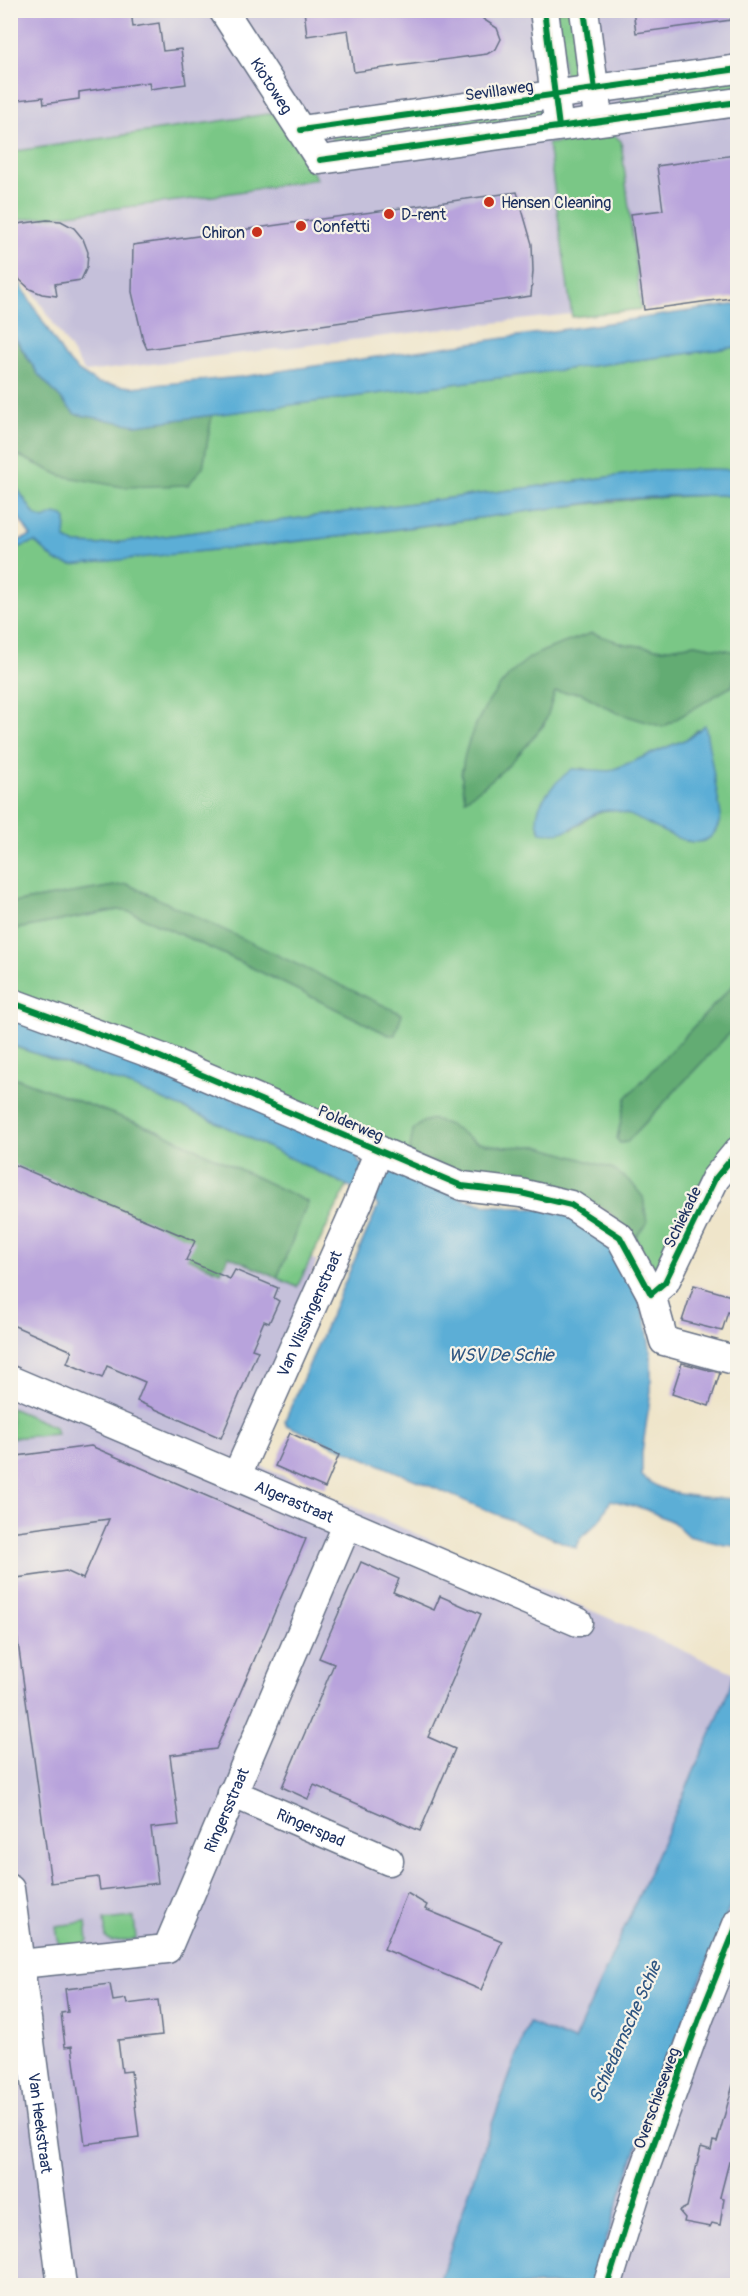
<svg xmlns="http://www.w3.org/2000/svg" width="748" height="2296" viewBox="0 0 748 2296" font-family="Pangolin,sans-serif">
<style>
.industrial{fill:#c5c0da}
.green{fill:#7ac786;stroke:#4a7b72;stroke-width:1.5;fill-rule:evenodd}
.forest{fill:#63ac73;stroke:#3f6e68;stroke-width:1.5}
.water{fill:#5baed6;stroke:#3b6e9a;stroke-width:1.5}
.building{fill:#b8a3dc}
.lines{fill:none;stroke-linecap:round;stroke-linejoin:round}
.minor-casing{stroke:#656f84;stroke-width:31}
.minor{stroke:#fff;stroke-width:28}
.cycleway-casing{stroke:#f7f3e8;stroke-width:10}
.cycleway{stroke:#00873e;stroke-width:6}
.poi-dot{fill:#c8321e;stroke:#f7f3e8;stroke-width:2}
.labels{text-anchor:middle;stroke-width:4.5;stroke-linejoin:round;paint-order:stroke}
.street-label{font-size:16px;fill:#1b2f5e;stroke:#f7f3e8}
.poi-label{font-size:16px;fill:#1b2f5e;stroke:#f7f3e8;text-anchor:start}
.water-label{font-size:18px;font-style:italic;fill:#2e5582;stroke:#f7f3e8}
</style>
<rect width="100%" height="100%" fill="#f7f3e8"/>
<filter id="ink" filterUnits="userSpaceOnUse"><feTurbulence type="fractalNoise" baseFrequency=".0167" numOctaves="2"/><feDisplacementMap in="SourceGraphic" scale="12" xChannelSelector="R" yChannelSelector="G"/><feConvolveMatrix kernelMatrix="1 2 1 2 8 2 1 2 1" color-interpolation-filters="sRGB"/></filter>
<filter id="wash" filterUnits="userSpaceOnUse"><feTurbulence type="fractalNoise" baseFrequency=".008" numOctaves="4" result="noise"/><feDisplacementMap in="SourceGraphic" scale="24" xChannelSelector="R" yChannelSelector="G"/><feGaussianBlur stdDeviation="1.35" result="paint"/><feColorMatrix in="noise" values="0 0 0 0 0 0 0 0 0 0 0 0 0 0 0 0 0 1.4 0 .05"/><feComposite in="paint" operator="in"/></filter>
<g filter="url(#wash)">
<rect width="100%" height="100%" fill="#efe5ca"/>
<!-- industrial -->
<g class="industrial">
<path d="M10 11H737V294L85 372 11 258Z"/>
<path d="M10 1140 317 1261 242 1458 737 1674V2285H11Z"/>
</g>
<!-- green -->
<g class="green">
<path d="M556 11H574L581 78 568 80 565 76Z"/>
<path d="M737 78V95L621 105 622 98Z"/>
<path d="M544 105 550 117 331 144 332 136Z"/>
<path d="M274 113 317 179 201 198 11 221 10 152Z"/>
<path d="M614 135 621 141 641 309 572 317 548 144Z"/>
<path d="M737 347V470H661L98 545 76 544 65 539 66 519 55 514 44 520 35 515 11 479 10 452 62 476 203 467 212 415Z"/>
<path d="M721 495 737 497V657V652L695 644 663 649 624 644 592 633 469 741 461 774 483 787 511 761 544 725 555 691 581 693 617 713 732 687 737 671V981L626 1098 617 1139 620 1143 627 1142 737 1025V1136L715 1171 662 1281 635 1238 647 1223 643 1197 538 1146 504 1147 476 1142 449 1125 409 1154 11 996V930L118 910 131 912 228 956 389 1035 127 884 11 903 10 550 35 542 56 561 71 565C162 554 255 547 346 536 471 521 595 497 721 495ZM697 730 691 843C669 834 630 809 609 810 596 811 583 822 572 830L582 768 596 772 610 771 689 738Z"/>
<path d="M10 1045 128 1085 214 1121 347 1186 297 1287 277 1278 308 1202 159 1131 11 1076Z"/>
<path d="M11 1408 55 1427 57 1434 11 1438Z"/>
<path d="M134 1917 136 1939 111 1942 106 1938 104 1920Z"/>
<path d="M86 1922 88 1940 84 1945 59 1948 56 1926Z"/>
</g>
<!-- forest -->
<g class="forest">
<path d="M10 331 38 374 75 414 136 425 212 415 203 467 188 485 123 487 62 476 11 452Z"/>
<path d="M592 633 624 644 663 649 695 644 737 652V671L732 686 663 727 617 713 581 693 555 692C551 702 549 717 542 726 522 754 494 781 465 799 464 791 461 781 462 772 466 731 495 683 528 659 540 650 576 639 592 633Z"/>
<path d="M127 884 402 1014 395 1035H389L228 956 131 912 117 910 11 930V903Z"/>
<path d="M737 981V1025L627 1142 620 1143 617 1139 626 1098Z"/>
<path d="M10 1076 159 1131 308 1202 277 1278 229 1256 221 1272 11 1186Z"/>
<path d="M432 1119 449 1125 476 1142 504 1147 538 1146 611 1168 631 1182 643 1197 647 1223 635 1238 610 1213 584 1198 499 1188 409 1154 413 1130 423 1122Z"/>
</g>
<!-- water -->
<g class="water">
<path d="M11 269 64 356 77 370 97 383 132 387 240 377 737 304V347L136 425 75 414 38 374 11 331Z"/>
<path d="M711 469 737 470V497L721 495 668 496 611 500 346 536 71 565 56 561 35 542 11 550V543L31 536 11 506V479L35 515 44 519 55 514 63 516 66 519 65 539 76 544 98 545 661 470Z"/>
<path d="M705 725 721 815C709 879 643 809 609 810 582 811 577 839 541 832 527 809 555 782 572 769L610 771 689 738Z"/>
<path d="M10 1014 73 1033 356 1149 359 1163 387 1175 392 1171 461 1198 485 1205 540 1209 569 1215 617 1252 635 1286 646 1321 651 1356V1391L642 1453V1476C666 1499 707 1497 737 1499V1546L725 1545 688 1536 673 1522 645 1509 611 1500 600 1520 581 1538 576 1548 286 1425 285 1420 378 1206 375 1202V1199L214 1121 128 1085 11 1045Z"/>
<path d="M737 1668V1889L656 2090 611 2223 593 2285 438 2286 485 2143 529 2023 574 2041 718 1717Z"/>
</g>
<g id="blocks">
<!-- building -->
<g class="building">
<path d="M10 10H131L133 27 159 23 163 51 181 49 186 84 150 89 149 82 79 92V99L44 104 43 97 10 101Z"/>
<path d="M304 10H482L483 19 497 28 501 39 496 49 487 54 354 72 348 30 307 36Z"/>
<path d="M633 10H730L731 20 636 33Z"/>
<path d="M735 155 738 175V297L644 310 631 214 663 210 657 166Z"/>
<path d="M517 192 532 244 533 271 531 296 147 349 143 340 132 292 133 245Z"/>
<path d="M47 220 61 221 74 228 83 239 88 252 87 267 81 280 55 284 57 296 42 294 30 289 20 280 10 265V225Z"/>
<path d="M10 1163 195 1241 186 1260 230 1279 235 1270 278 1288 274 1298 279 1301 269 1323 264 1321 252 1349 258 1351 221 1438 137 1401 145 1382 107 1366 102 1378 67 1363 72 1351 10 1324Z"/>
<path d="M694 1285 738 1298V1315L728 1312 722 1331 682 1321Z"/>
<path d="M682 1363 720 1373 709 1406 672 1394Z"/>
<path d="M290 1433 339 1455 325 1488 275 1466Z"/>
<path d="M91 1446 306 1539 216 1749 170 1755 179 1825 151 1828 158 1883 100 1890 98 1877 51 1883 10 1584V1579L66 1571 83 1579 109 1519 10 1532V1457Z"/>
<path d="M361 1562 399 1579 393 1592 434 1610 440 1596 481 1614 428 1737 455 1749 420 1831 314 1785 308 1799 282 1787 334 1664 319 1658Z"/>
<path d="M407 1893 427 1905 425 1909 502 1941 481 1990 384 1949Z"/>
<path d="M110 1984 113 2001 126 1999 127 2004 158 2000 162 2035 118 2040 122 2072 131 2071 139 2137 85 2144 72 2046 65 2047 61 2013 68 2012 65 1989Z"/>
<path d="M733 2085H738V2164L729 2162 720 2197 724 2198 720 2225 712 2223 710 2227 684 2222 685 2218 679 2211 687 2207 701 2147 711 2150 713 2141 717 2142Z"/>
</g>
</g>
</g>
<g filter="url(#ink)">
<use href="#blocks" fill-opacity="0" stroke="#656f84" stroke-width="1.5"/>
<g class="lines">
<!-- minor casing -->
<g class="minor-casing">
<g id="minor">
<path id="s1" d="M223 10 320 160 738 102"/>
<path d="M544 10 557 113"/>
<path d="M584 10 597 110"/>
<path d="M301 130 738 69"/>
<path d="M10 1002 160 1057 462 1186 521 1193 571 1205 620 1237 651 1294 664 1341 738 1361"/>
<path d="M651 1294 665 1282 715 1179 738 1151"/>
<path id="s2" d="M10 1380 578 1622"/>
<path id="s3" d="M237 1475 359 1201 379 1150"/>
<path id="s4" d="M232 1793 389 1861"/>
<path id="s5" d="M10 1889 62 2286"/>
<path id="s6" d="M10 1965 167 1949 347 1525"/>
<path d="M607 2286 636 2193 700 2016 738 1922"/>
</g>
</g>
<!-- minor -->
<use href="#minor" class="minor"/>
<!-- cycleway casing -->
<g class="cycleway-casing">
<g id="cycleway">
<path d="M544 10 559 127"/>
<path d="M584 10 595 90"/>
<path d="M301 130 738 69"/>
<path d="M320 160 738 102"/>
<path d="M10 1002 160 1057 462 1186 521 1193 571 1205 620 1237 651 1294 665 1282 715 1179 738 1151"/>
<path d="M607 2286 636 2193 700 2016 738 1922"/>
</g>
</g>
<!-- cycleway -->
<use href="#cycleway" class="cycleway"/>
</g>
</g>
<!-- markers -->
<g class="poi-dot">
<circle cx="489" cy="202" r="6"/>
<circle cx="389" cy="214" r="6"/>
<circle cx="301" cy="226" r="6"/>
<circle cx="257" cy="232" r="6"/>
</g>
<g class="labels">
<!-- street labels -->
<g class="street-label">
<text dy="6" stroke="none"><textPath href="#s1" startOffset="90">Kiotoweg</textPath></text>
<text transform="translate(499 90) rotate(-8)" y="6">Sevillaweg</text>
<text transform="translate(351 1123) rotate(23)" y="6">Polderweg</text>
<text transform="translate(682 1217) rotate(-64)" y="6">Schiekade</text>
<text dy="6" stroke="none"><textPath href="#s3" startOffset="177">Van Vlissingenstraat</textPath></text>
<text dy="6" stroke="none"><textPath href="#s2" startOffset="309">Algerastraat</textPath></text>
<text dy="6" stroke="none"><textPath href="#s6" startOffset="309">Ringersstraat</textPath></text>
<text dy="6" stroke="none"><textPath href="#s4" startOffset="86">Ringerspad</textPath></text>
<text transform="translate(656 2098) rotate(-70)" y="6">Overschieseweg</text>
<text dy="6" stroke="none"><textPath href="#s5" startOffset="236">Van Heekstraat</textPath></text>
</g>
<!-- poi labels -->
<g class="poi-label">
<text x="501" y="208">Hensen Cleaning</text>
<text x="401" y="220">D-rent</text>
<text x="313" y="232">Confetti</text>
<text x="245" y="238" text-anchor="end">Chiron</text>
</g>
<!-- water labels -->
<g class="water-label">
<text x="501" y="1361">WSV De Schie</text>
<text transform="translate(625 2032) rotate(-66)" y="6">Schiedamsche Schie</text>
</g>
</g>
<!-- margin -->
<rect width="748" height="2296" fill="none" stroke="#f7f3e8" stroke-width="36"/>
</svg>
